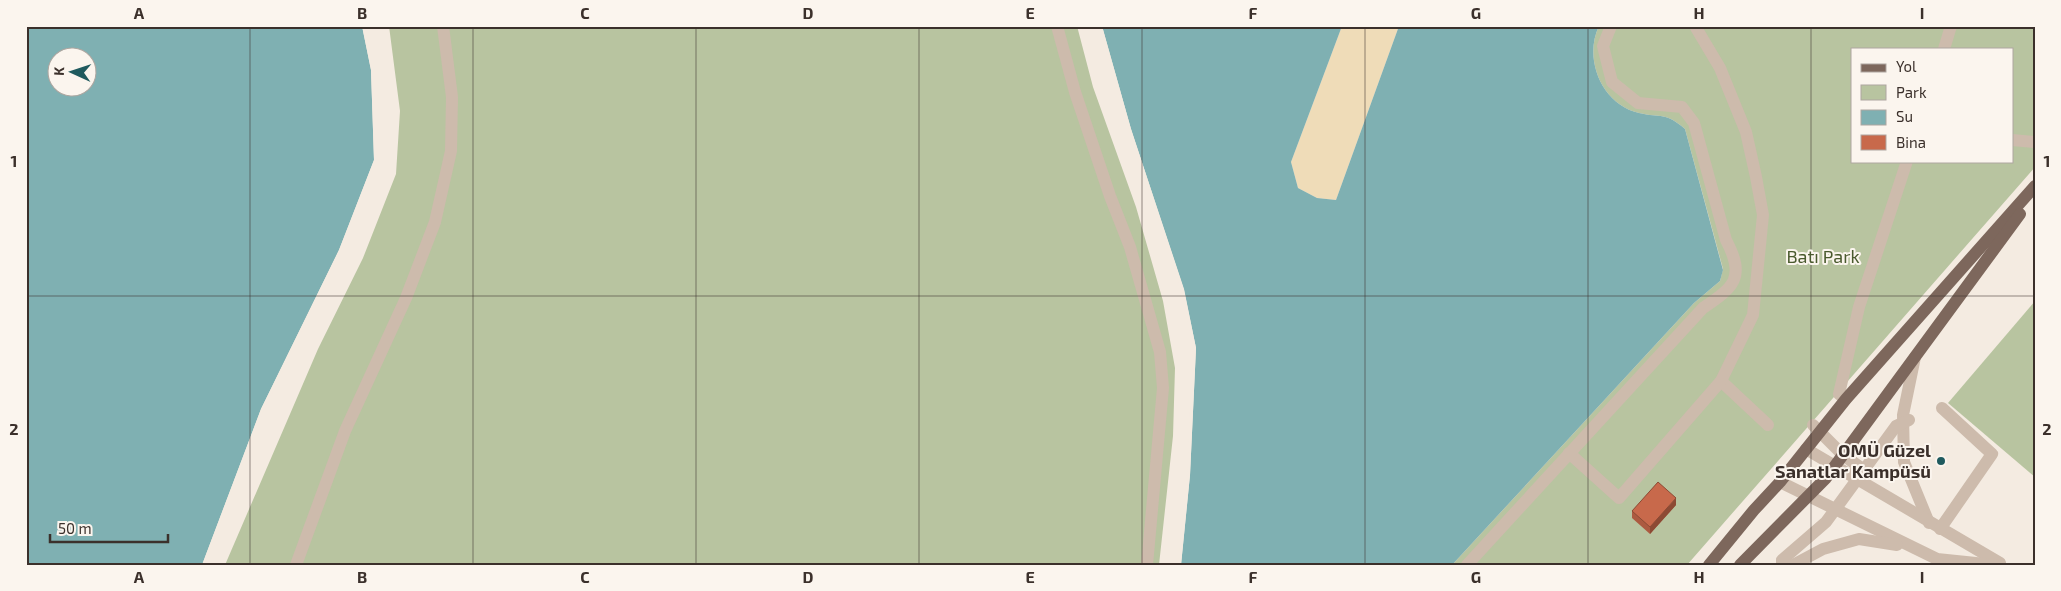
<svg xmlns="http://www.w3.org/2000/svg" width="2061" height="591" viewBox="0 0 2061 591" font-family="'Exo 2',sans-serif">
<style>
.green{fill:#b8c4a0;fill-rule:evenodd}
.sand{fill:#efdcb8}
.water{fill:#7fb0b2;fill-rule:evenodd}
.pier{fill:#f4ebe1}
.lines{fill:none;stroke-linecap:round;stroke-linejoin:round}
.minor{stroke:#cdbbac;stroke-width:12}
.major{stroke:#7d675c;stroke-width:12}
.wall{fill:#ac5a40}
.shaded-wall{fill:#8c4a34}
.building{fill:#c8694b;stroke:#8c4a34}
.grid{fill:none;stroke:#3b302b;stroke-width:1;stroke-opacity:0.55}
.poi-dot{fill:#1f5a5e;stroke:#fbf5ee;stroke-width:2}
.labels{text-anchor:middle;stroke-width:4;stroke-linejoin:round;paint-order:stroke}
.park-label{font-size:18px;fill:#4a5a2e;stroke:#fbf5ee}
.poi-label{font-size:18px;font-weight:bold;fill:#3b302b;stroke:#fbf5ee;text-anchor:end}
.neatline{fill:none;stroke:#3b302b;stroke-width:2}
.grid-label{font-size:16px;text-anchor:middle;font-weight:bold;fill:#3b302b}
</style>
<rect width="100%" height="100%" fill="#f4ebe1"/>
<!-- green -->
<g class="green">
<path d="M389 26H1077L1093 87 1136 207 1163 301 1175 368 1173 436 1159 565H225L318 349 363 258 396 174 400 111Z"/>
<path d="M1599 26H2035V167L1687 565H1452L1694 303 1720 281 1723 269 1685 129C1666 112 1661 118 1639 113 1602 105 1583 59 1599 26ZM1852 49H2012V161H1852Z"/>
<path d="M2035 301V477L1948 403Z"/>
</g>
<!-- sand -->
<path class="sand" d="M1342 26H1399L1336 200 1317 198 1298 188 1291 162Z"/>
<!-- water -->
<g class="water">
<path d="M26 26H362L371 70 374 160 339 250 261 409 202 565H26ZM58 58H88V88H58Z"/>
<path d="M1102 26H1342L1291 162 1298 188 1317 198 1336 200 1399 26H1599C1583 59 1602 105 1639 113 1661 118 1666 112 1685 129L1723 270 1720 281 1694 303 1452 565H1181L1190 475 1196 348 1184 289 1131 129Z"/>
</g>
<!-- pier -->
<g class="pier">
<path d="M362 26H365L373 70 377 161 341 251 264 410 204 565H202L261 409 339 250 374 160 371 70Z"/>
<path d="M1100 26H1102L1131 129 1184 290 1196 348 1190 475 1181 565H1178L1187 475 1193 348 1181 290 1129 129Z"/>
</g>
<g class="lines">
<!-- minor -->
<g class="minor">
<path d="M1057 26 1075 92 1110 196 1130 247 1160 352 1163 388 1147 565"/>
<path d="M1944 49 1951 26"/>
<path d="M2012 140 2035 142"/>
<path d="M1915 357 1903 415 1904 462 1929 523"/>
<path d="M1721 381 1768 425"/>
<path d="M1846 399 1839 394 1859 307 1907 161"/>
<path d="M1813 425 1843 455 1864 470"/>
<path d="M1806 449 2000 563"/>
<path d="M1569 453 1619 498 1721 381 1753 315 1763 215 1756 177 1746 132 1720 68 1695 26"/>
<path d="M1780 482 1937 559 1995 565"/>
<path d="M1940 529 1992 454 1942 408"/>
<path d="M296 565 345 431 406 298 435 222 451 151 452 97 443 26"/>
<path d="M1467 565 1703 308C1734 287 1746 278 1726 240L1694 123 1682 107 1638 103 1612 82 1603 46 1611 26"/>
<path d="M1782 565V560L1826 522 1896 426 1909 420"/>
<path d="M1793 565 1823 549 1859 539 1897 545"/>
</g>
<!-- major -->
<g class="major">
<path d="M1709 565 1754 510 1780 482 1846 399 2035 186"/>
<path d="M1740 565 1826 478 2020 214"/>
</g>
</g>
<!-- wall -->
<path class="wall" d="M1676 505 1650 534 1632 518V511Z"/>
<!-- shaded-wall -->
<path class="shaded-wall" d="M1676 498V505L1650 534V527Z"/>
<!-- building -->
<path class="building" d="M1658 482 1676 498 1650 527 1632 511Z"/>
<!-- grid -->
<path class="grid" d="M250 26V565M473 26V565M696 26V565M919 26V565M1142 26V565M1365 26V565M1588 26V565M1811 26V565M26 296H2035"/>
<!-- markers -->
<circle class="poi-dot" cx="1941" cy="461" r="5"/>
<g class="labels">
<!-- park labels -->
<g class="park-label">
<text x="1823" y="263">Batı Park</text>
</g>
<!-- poi labels -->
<g class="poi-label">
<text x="1931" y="457">OMÜ Güzel<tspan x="1931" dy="21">Sanatlar Kampüsü</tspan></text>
</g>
</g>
<!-- border -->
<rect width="2061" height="591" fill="none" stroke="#fbf5ee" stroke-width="55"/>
<!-- legend -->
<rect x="1851" y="48" width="162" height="115" fill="#fbf5ee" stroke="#aea6a0"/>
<rect x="1861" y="64" width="25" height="8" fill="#7d675c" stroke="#aea6a0"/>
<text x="1896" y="72" font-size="15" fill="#3b302b">Yol</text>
<rect x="1861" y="85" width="25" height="15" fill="#b8c4a0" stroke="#aea6a0"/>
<text x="1896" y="98" font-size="15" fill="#3b302b">Park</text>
<rect x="1861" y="110" width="25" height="15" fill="#7fb0b2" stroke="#aea6a0"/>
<text x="1896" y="122" font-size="15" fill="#3b302b">Su</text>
<rect x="1861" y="135" width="25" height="15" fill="#c8694b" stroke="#aea6a0"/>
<text x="1896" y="148" font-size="15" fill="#3b302b">Bina</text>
<!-- north arrow -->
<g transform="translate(72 72) rotate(273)"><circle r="24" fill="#fbf5ee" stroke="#aea6a0"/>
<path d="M0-4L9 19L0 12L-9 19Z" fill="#1f5a5e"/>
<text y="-8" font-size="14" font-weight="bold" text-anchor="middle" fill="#3b302b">K</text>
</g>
<!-- scale -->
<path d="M50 534v8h118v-8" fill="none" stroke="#3b302b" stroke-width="2.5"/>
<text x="58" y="534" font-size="15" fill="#3b302b" stroke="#fbf5ee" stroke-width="4" paint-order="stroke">50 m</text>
<rect x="28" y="28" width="2006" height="536" class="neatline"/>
<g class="grid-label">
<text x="139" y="19">A</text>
<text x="362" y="19">B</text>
<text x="585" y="19">C</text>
<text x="808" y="19">D</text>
<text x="1030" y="19">E</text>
<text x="1253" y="19">F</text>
<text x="1476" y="19">G</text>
<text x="1699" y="19">H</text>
<text x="1922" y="19">I</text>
<text x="14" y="167">1</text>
<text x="2047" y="167">1</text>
<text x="14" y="435">2</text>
<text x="2047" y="435">2</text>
<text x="139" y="583">A</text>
<text x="362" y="583">B</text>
<text x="585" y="583">C</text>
<text x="808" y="583">D</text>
<text x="1030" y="583">E</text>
<text x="1253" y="583">F</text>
<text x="1476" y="583">G</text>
<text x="1699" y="583">H</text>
<text x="1922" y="583">I</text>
</g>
</svg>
